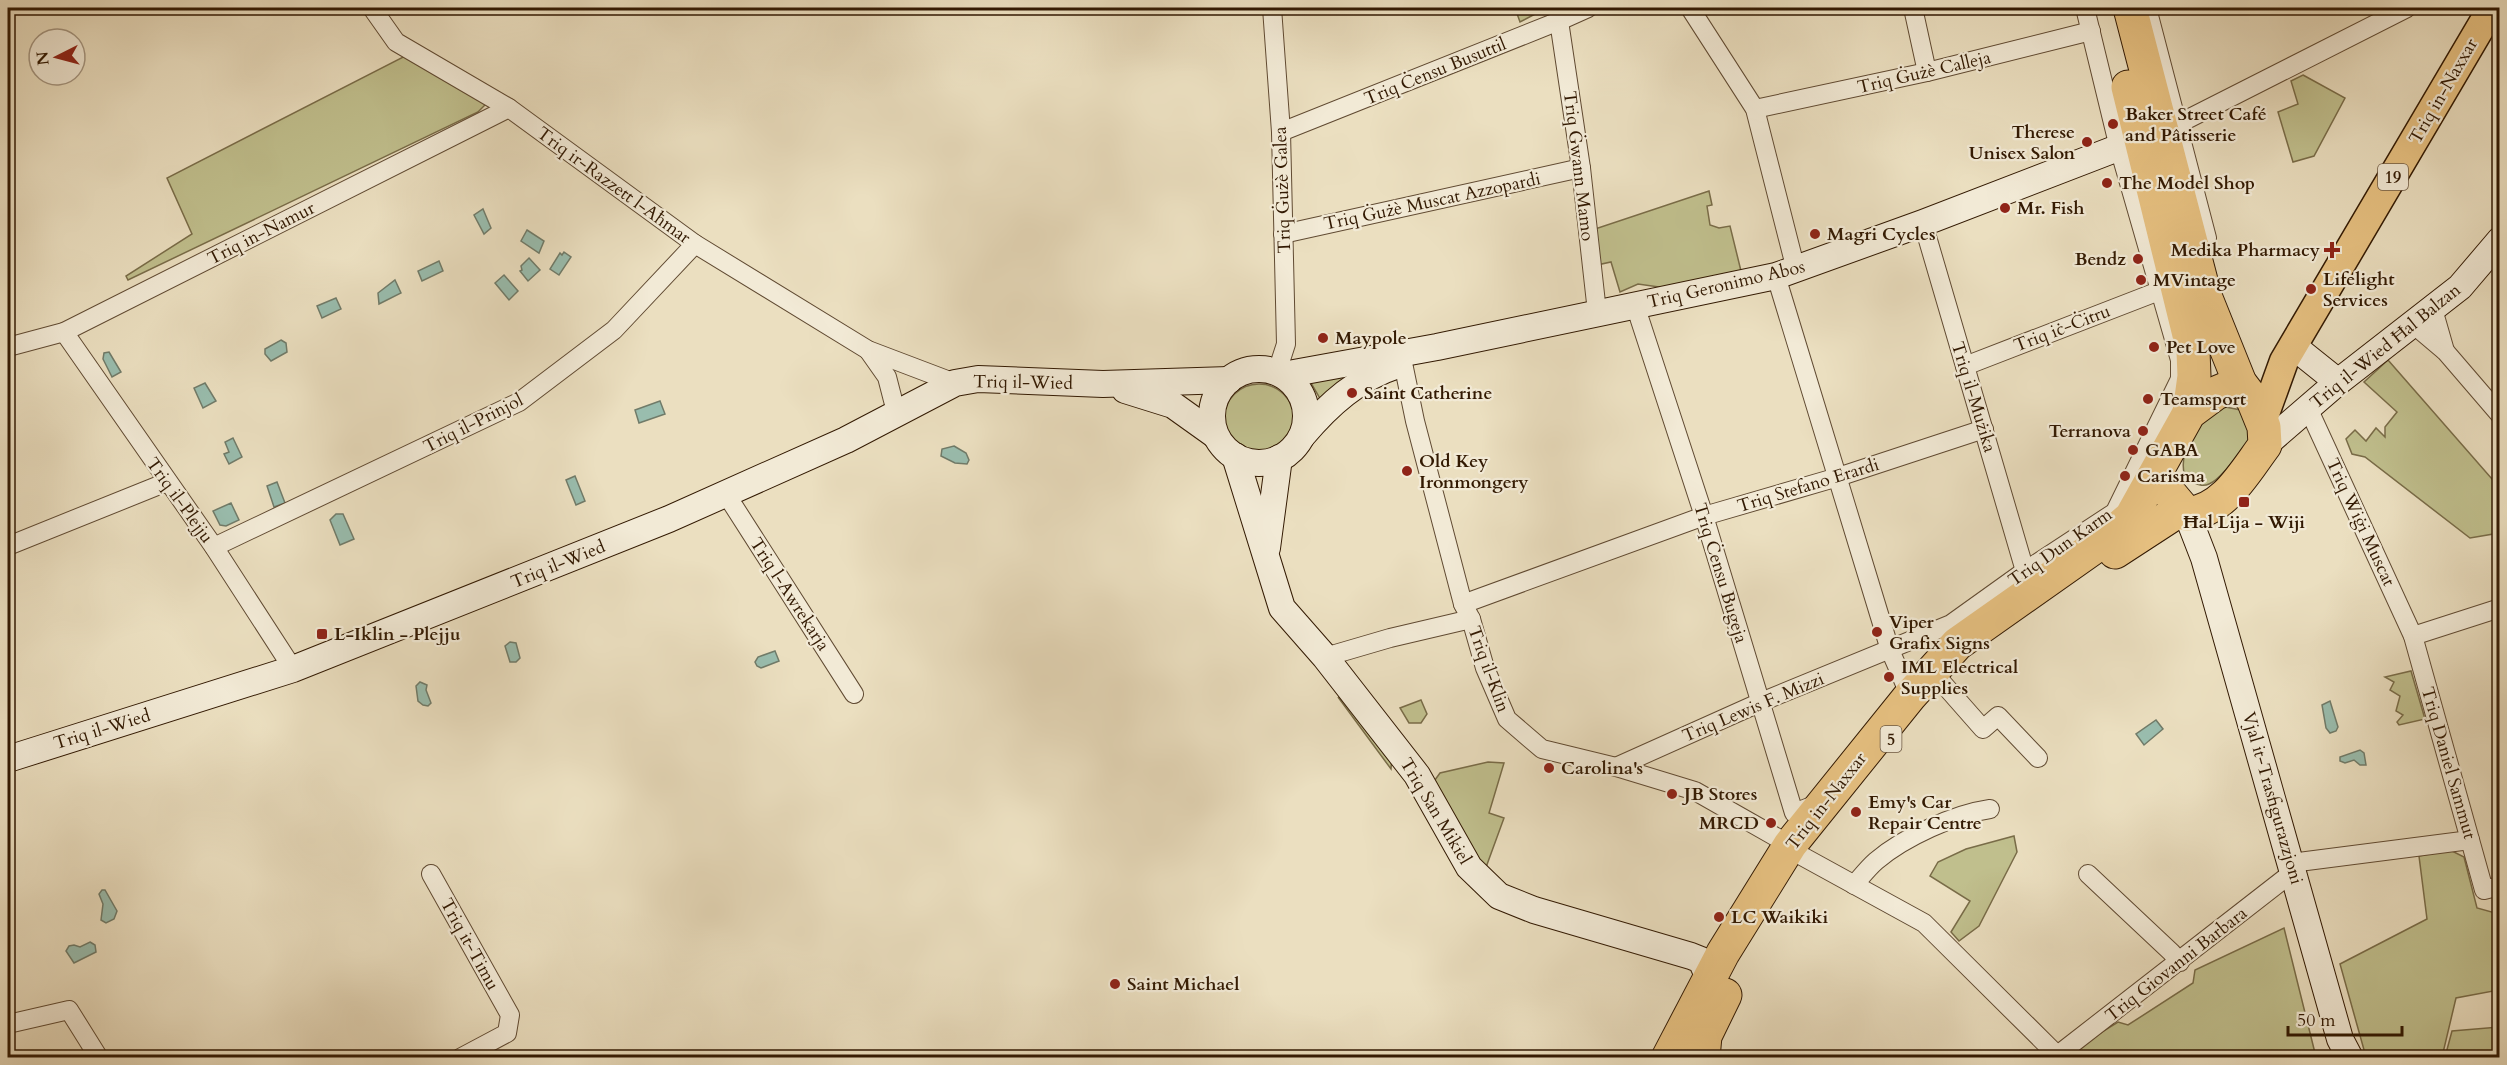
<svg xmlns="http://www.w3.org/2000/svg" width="2507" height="1065" viewBox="0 0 2507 1065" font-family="Cardo,serif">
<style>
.green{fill:#c0bf8d;stroke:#796c48;stroke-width:1.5}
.water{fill:#99bdae;stroke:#707b69;stroke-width:1.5}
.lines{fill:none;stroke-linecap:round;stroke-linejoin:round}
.street-casing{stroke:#604a32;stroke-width:20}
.secondary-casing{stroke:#321902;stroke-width:28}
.primary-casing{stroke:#321902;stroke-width:31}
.highway-casing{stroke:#321902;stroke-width:35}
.street{stroke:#f2ead6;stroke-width:18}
.secondary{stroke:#f2ead6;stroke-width:26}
.primary{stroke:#e6c080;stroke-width:28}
.highway{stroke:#e6c080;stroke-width:33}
.poi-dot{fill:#8f2418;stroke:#f2ead6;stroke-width:2}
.labels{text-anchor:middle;stroke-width:4.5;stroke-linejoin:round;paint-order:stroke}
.shield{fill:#f2ead6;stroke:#6c5842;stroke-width:1.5}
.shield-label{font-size:16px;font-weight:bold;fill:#321902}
.street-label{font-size:18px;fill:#321902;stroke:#f2ead6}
.poi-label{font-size:18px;font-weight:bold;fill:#321902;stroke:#f2ead6;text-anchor:start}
</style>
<rect width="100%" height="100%" fill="#ebdfc0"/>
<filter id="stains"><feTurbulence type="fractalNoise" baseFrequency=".00333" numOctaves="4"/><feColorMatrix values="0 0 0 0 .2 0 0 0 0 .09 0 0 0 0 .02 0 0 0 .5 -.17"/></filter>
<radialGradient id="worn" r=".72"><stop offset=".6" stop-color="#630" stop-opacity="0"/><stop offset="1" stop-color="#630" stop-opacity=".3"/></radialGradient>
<!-- green -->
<g class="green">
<path d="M1515 8 1545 9 1520 22Z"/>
<path d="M407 55 489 101 478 112 128 280 126 276 192 234 167 178Z"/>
<path d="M2303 75 2345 98 2314 156 2293 162 2278 112 2298 104 2291 81Z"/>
<path d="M1709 191 1712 205 1707 206 1710 225 1719 228 1730 226 1741 271 1666 288 1638 284 1620 292 1611 262 1597 265 1592 230Z"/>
<path d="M2388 360 2499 487V533L2470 538 2365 457 2352 454 2346 439 2355 430 2366 441 2376 428 2385 437V427L2397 412 2364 382Z"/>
<path d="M1333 373 1350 380 1322 402 1308 378Z"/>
<circle cx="1259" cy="419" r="35"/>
<path d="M2220 406 2241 410 2247 422 2249 440C2240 451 2222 479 2209 484 2201 488 2193 482 2186 479 2175 453 2200 421 2220 406Z"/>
<path d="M2411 671 2425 719 2399 725 2397 722 2403 715 2396 711 2400 696 2390 690 2394 682 2385 677Z"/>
<path d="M1338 697 1350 705 1392 755 1391 769Z"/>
<path d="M1421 700 1427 714 1421 723H1409L1400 708Z"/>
<path d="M1488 762 1504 763 1489 813 1504 818 1485 870 1432 784 1440 773Z"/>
<path d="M2014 836 2017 852 1979 926 1959 941 1951 932 1970 901 1930 876 1938 862 1966 849Z"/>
<path d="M2450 850 2464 857 2477 908 2499 914V990L2456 998 2442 1057H2366L2340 964 2427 919 2419 856Z"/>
<path d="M2284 928 2316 1057 2073 1058 2076 1048 2118 1022 2128 1025 2193 983 2195 970Z"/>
<path d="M2499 1027V1057H2445L2452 1031Z"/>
</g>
<!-- water -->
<g class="water">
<path d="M483 209 491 228 484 234 474 215Z"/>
<path d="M527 230 544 241 539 253 521 241Z"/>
<path d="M564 252 571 257 559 275 550 269 560 253 562 255Z"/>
<path d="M529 258 540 270 528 281 520 271 522 270 521 266Z"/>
<path d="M439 261 443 271 422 281 418 271Z"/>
<path d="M504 275 518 291 509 300 495 283Z"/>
<path d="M395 280 401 293 379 304 378 293Z"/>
<path d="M336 298 341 309 322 318 317 306Z"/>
<path d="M281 340 286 343 287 352 271 361 265 354V349Z"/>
<path d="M109 352 121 372 112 377 103 359 104 353Z"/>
<path d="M205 383 216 401 203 408 194 388Z"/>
<path d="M660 401 665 414 639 423 635 410Z"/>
<path d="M233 438 242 457 229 464 224 454 229 452 225 442Z"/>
<path d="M954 446 966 453 969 460 967 464 955 463 941 456 942 449Z"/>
<path d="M575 476 585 501 576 505 566 480Z"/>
<path d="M277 482 285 503 274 507 267 486Z"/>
<path d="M231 503 239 520 226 526 220 525 213 511Z"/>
<path d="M336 514H343L354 539 340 545 330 520Z"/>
<path d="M510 642 516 643 520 658 516 662H510L505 646Z"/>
<path d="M775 651 779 661 761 668 757 666 755 662 758 657Z"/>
<path d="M420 682 427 685 426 690 431 703 428 706 423 705 418 701 416 686Z"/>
<path d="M2330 701 2338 727 2336 731 2330 733 2326 728 2322 705Z"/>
<path d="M2156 720 2163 729 2144 745 2136 734Z"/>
<path d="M2360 750 2364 753 2366 765H2360L2354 760 2345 763 2340 761V757Z"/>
<path d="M102 890H105L117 911 114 919 106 923 101 920 103 904 99 894Z"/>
<path d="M90 942 95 945 96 952 74 963 66 951 69 946 74 945 80 947Z"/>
</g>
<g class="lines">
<!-- street casing -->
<g class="street-casing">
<g id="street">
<path d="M372 8 396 42 509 108 695 244 868 350 955 383"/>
<path d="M1272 8 1281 132 1286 344 1277 372"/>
<path d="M1690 8 1755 109 1796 270"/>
<path d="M1913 8 1927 72"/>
<path d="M2147 8 2207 238"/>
<path d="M1559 21 1581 168 1597 312"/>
<path d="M1755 109 1927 72 2091 31"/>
<path d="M2178 124 2407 8"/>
<path d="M1281 132 1559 21 1588 8"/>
<path d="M1923 223 2025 571"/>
<path d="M1283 234 1581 168"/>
<path d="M1776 276 1890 650 1910 696"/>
<path d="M1635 305 1704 516 1794 813 1817 804"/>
<path d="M2433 309 2445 351"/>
<path d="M2413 324 2445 351 2500 415"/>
<path d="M64 332 214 547 293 669"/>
<path d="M8 347 64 332 509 108"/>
<path d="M868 350 887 377 896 412"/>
<path d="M1403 363 1415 421 1463 604 1471 619 1485 668 1507 719 1542 749 1616 767 1695 791 1790 845"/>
<path d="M1965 366 2159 291"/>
<path d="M2308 408 2413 636 2484 890 2500 886"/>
<path d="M726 494 854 694"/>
<path d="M8 546 167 482"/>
<path d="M214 547 519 402 614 330 695 244"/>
<path d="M1463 604 1704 516 1838 477 1984 429"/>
<path d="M2413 636 2500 608"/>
<path d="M1325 657 1390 638 1471 619"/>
<path d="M1939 679 1983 729 1998 716 2038 758"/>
<path d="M1616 767 1761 702 1951 624 2025 571 2115 512 2180 379V360L2119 148 2085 8"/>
<path d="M1800 855 1924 923 2060 1058"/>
<path d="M2291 863 2470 840"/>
<path d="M431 874 510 1015 507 1033 460 1058"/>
<path d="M2088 874 2171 952 2180 962"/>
<path d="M1854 885C1861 877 1868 868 1876 861 1904 837 1955 814 1990 809"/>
<path d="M8 1024 69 1010 99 1058"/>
<path d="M2059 1054 2293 872"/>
</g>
</g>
<!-- secondary casing -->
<g class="secondary-casing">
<g id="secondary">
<path d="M2293 346 2338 382"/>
<circle cx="1259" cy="416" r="47"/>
<path d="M1283 375 1437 347 1776 276 1923 223 2141 139"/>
<path d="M1125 390 1173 405 1215 435"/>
<path d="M1302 436C1329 404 1358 378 1398 365"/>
<path d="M2265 445 2338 382 2460 287 2500 240"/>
<path d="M1235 456 1282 608 1325 657 1417 775 1469 867 1499 896 1534 910 1691 956 1701 960 1709 978"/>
<path d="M2187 514 2204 558 2340 1039 2350 1058"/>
<path d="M1267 548 1279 458"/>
<path d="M8 759 293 669 669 519 846 440 955 383 978 379 1103 384 1229 380"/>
</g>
</g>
<!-- primary casing -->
<g class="primary-casing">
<path id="primary" d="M2262 422 2284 361 2492 8"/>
</g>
<!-- highway casing -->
<g class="highway-casing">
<g id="highway">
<path d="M2130 8 2205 296 2240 383 2253 400 2264 427 2265 445C2244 473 2224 511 2187 514L2171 495"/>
<path d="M2128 87 2193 351 2194 376 2189 413"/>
<path d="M2115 552 2181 509"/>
<path d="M1668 1058 1723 953 1790 845 1910 696 1957 644 2103 541 2131 517 2189 413 2216 393 2240 383"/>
<path d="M1703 1058 1705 1036 1725 995"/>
</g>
</g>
<!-- street -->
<use href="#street" class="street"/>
<!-- secondary -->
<use href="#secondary" class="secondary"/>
<!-- primary -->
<use href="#primary" class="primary"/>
<!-- highway -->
<use href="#highway" class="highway"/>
</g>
<!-- markers -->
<g class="poi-dot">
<circle cx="2113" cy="124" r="6"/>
<circle cx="2087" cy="142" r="6"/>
<circle cx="2107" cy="183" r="6"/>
<circle cx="2005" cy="208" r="6"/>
<circle cx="1815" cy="234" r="6"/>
<path d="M2329 241h6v6h6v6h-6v6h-6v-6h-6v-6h6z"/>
<circle cx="2138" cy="259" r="6"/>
<circle cx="2141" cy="280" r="6"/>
<circle cx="2311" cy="289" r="6"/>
<circle cx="1323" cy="338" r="6"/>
<circle cx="2154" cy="347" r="6"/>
<circle cx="1352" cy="393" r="6"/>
<circle cx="2148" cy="399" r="6"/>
<circle cx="2143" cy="431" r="6"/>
<circle cx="2133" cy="450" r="6"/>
<circle cx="1407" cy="471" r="6"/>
<circle cx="2125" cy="476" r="6"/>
<rect x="2238" y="496" width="12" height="12" rx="3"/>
<circle cx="1877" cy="632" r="6"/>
<rect x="316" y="628" width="12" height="12" rx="3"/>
<circle cx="1889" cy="677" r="6"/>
<circle cx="1549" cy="768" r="6"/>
<circle cx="1672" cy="794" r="6"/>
<circle cx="1856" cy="812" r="6"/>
<circle cx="1771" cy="823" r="6"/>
<circle cx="1719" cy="917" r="6"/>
<circle cx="1115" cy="984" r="6"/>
</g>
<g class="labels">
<!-- shield labels -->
<g class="shield">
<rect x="2378" y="164" width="30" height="26" rx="4.5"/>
<rect x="1880.5" y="726" width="21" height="26" rx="4.5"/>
</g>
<g class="shield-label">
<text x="2393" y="183">19</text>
<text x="1891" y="745">5</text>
</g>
<!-- street labels -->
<g class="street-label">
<text transform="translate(1435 71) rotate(-22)" y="6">Triq Ċensu Busuttil</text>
<text transform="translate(1924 72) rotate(-13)" y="6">Triq Ġużè Calleja</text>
<text transform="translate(2443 91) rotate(-60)" y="6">Triq in-Naxxar</text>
<text transform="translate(1579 166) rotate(83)" y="6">Triq Ġwann Mamo</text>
<text transform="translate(614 185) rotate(36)" y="6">Triq ir-Razzett l-Aħmar</text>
<text transform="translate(1282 190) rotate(-92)" y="6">Triq Ġużè Galea</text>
<text transform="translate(1432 201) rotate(-12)" y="6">Triq Ġużè Muscat Azzopardi</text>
<text transform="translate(261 233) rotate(-27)" y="6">Triq in-Namur</text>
<text transform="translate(1726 284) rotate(-13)" y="6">Triq Geronimo Abos</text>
<text transform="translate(2062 328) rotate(-21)" y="6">Triq iċ-Ċitru</text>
<text transform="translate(2385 346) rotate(-39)" y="6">Triq il-Wied Ħal Balzan</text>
<text transform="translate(1023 382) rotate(1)" y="6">Triq il-Wied</text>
<text transform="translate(1974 397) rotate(73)" y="6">Triq il-Mużika</text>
<text transform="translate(473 423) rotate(-27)" y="6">Triq il-Prinjol</text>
<text transform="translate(1808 485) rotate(-17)" y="6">Triq Stefano Erardi</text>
<text transform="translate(180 500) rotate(54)" y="6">Triq il-Plejju</text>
<text transform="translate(2361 522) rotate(65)" y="6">Triq Wiġi Muscat</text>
<text transform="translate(2060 547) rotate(-35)" y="6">Triq Dun Karm</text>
<text transform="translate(558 564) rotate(-22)" y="6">Triq il-Wied</text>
<text transform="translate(1721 573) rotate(73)" y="6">Triq Ċensu Bugeja</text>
<text transform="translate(790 594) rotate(57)" y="6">Triq l-Awrekarja</text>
<text transform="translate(1489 669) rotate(70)" y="6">Triq il-Klin</text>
<text transform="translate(1753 707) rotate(-23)" y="6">Triq Lewis F. Mizzi</text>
<text transform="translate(102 729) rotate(-17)" y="6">Triq il-Wied</text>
<text transform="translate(2449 763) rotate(74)" y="6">Triq Daniel Sammut</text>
<text transform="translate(2273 798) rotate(74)" y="6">Vjal it-Trasfigurazzjoni</text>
<text transform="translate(1826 801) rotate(-52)" y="6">Triq in-Naxxar</text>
<text transform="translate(1436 811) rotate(59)" y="6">Triq San Mikiel</text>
<text transform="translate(470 944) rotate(61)" y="6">Triq it-Timu</text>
<text transform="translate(2176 964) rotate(-38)" y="6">Triq Giovanni Barbara</text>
</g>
<!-- poi labels -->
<g class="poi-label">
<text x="2125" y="120">Baker Street Café<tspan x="2125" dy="21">and Pâtisserie</tspan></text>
<text x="2075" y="138" text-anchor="end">Therese<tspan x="2075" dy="21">Unisex Salon</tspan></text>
<text x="2119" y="189">The Model Shop</text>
<text x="2017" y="214">Mr. Fish</text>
<text x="1827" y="240">Magri Cycles</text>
<text x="2320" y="256" text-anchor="end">Medika Pharmacy</text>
<text x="2126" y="265" text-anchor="end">Bendz</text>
<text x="2323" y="285">Lifelight<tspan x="2323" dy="21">Services</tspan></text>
<text x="2153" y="286">MVintage</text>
<text x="1335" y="344">Maypole</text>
<text x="2166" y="353">Pet Love</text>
<text x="1364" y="399">Saint Catherine</text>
<text x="2160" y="405">Teamsport</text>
<text x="2131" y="437" text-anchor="end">Terranova</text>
<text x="2145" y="456">GABA</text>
<text x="1419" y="467">Old Key<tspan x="1419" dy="21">Ironmongery</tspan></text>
<text x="2137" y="482">Carisma</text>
<text x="2244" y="528" text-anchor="middle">Ħal Lija - Wiji</text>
<text x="1889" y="628">Viper<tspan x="1889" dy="21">Grafix Signs</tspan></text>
<text x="334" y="640">L-Iklin - Plejju</text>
<text x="1901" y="673">IML Electrical<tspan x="1901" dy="21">Supplies</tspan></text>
<text x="1561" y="774">Carolina's</text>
<text x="1684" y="800">JB Stores</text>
<text x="1868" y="808">Emy's Car<tspan x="1868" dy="21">Repair Centre</tspan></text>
<text x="1759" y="829" text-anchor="end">MRCD</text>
<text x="1731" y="923">LC Waikiki</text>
<text x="1127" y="990">Saint Michael</text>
</g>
</g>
<!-- margin -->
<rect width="2507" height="1065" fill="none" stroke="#ebdfc0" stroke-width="30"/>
<rect x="9" y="9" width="2489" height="1047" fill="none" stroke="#321902" stroke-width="3"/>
<rect x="15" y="15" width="2477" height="1035" fill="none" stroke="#321902" stroke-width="1.5"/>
<!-- north arrow -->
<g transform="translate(57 57) rotate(264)"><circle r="28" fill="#f2ead6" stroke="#a59681" stroke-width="1.5"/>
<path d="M0-4.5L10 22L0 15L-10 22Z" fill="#8f2418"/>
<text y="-9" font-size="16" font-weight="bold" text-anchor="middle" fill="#321902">N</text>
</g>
<!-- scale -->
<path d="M2288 1026v9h114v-9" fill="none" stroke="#321902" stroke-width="3"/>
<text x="2297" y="1026" font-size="18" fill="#321902" stroke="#f2ead6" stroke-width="4.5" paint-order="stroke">50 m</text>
<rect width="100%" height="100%" filter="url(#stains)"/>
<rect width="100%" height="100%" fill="url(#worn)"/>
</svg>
